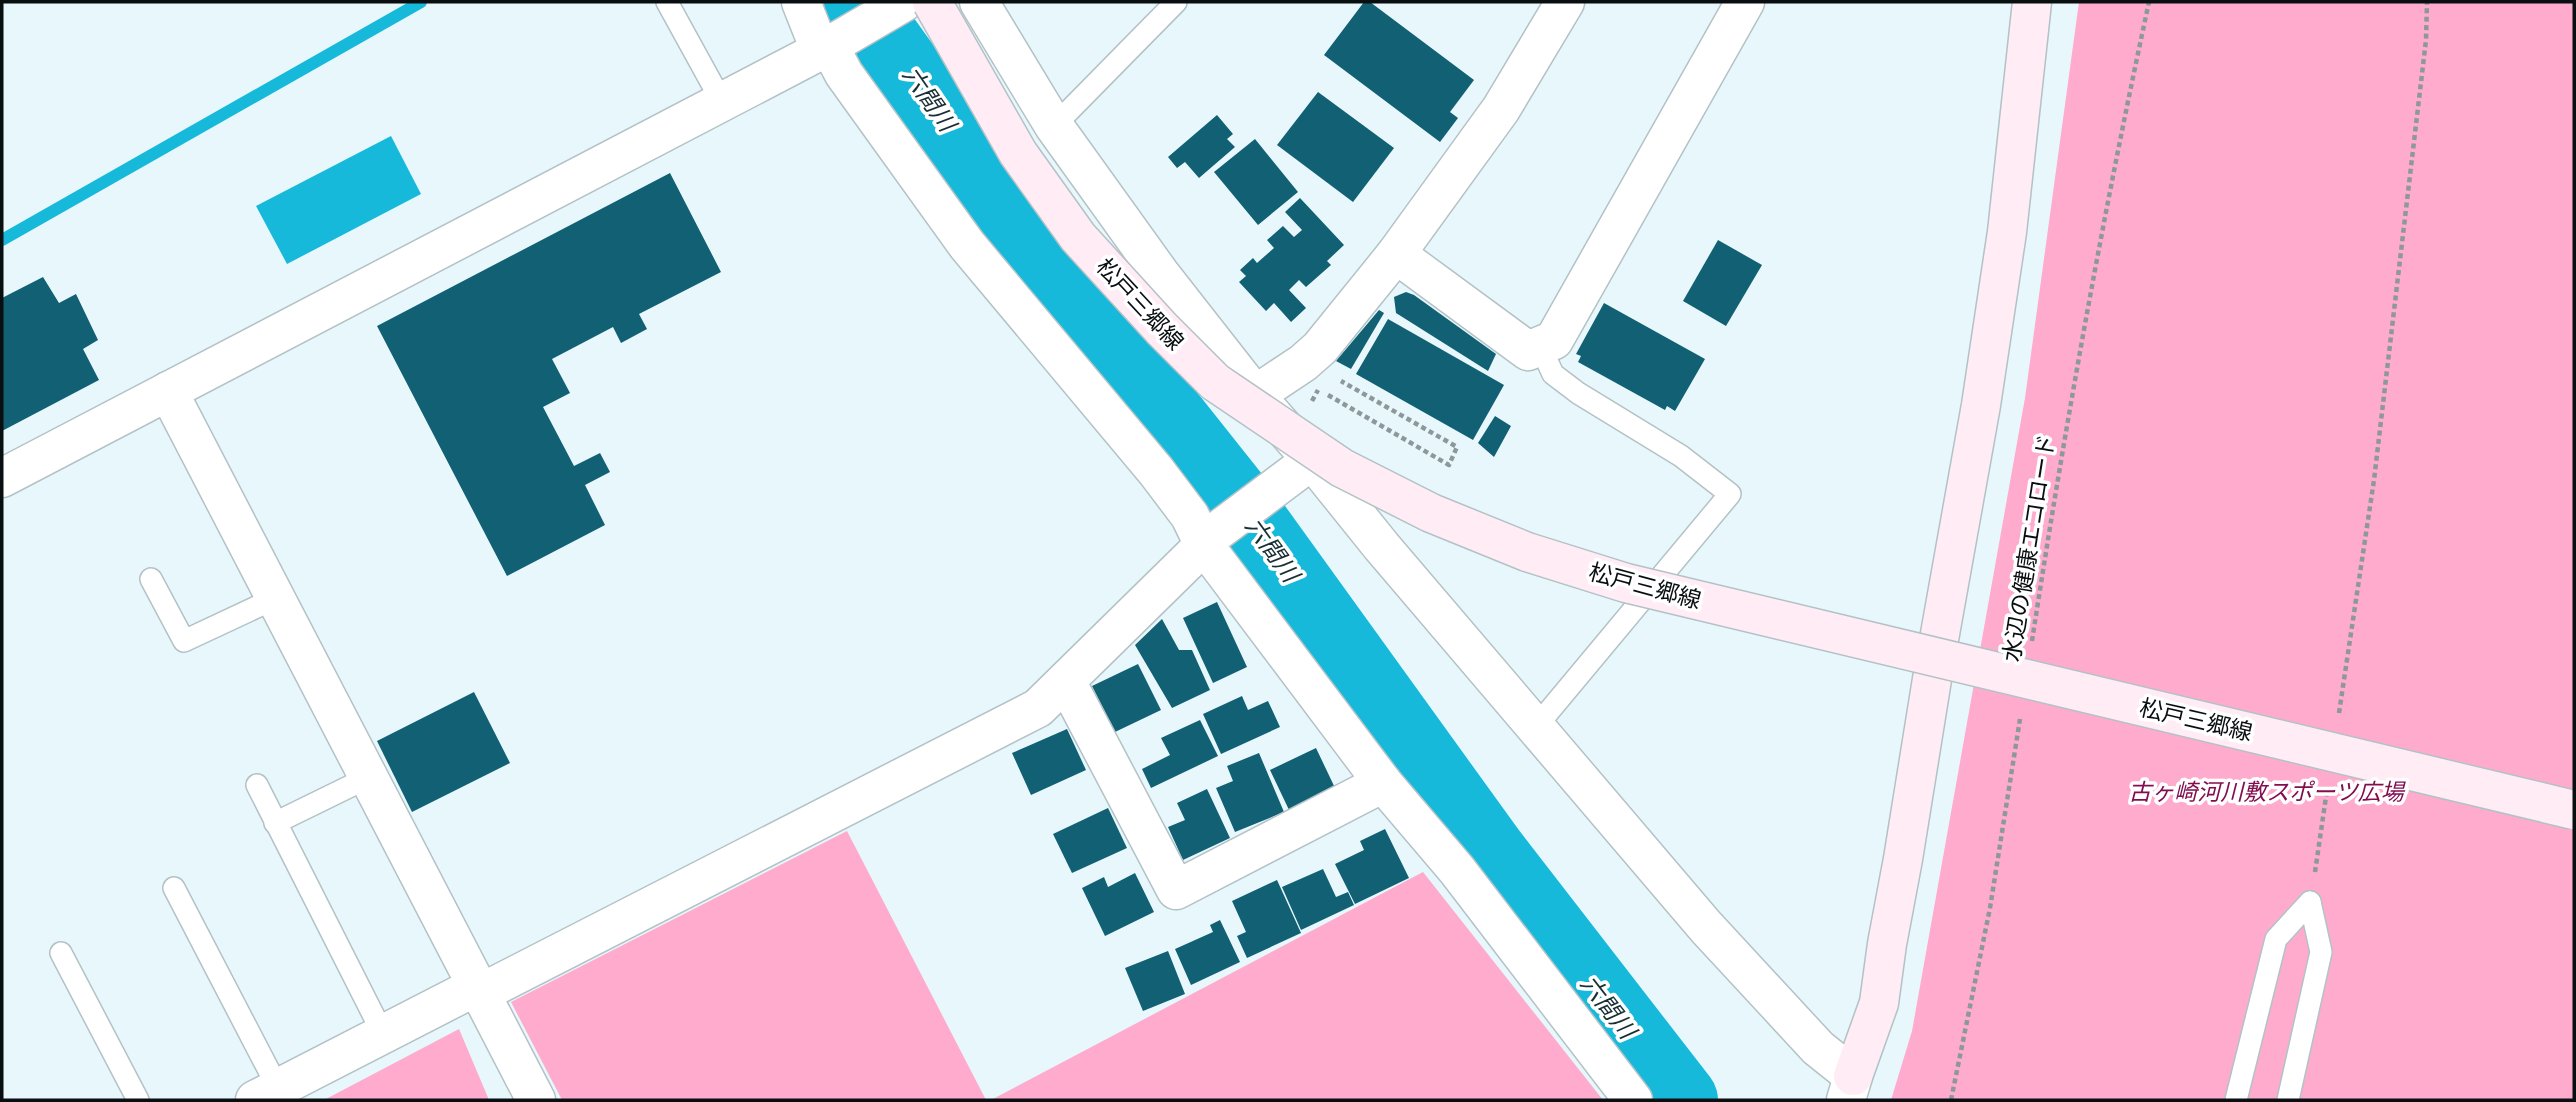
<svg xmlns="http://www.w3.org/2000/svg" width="2576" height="1102" viewBox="0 0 2576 1102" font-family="Bitter,'Noto Sans JP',serif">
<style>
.green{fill:#feabce}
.water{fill:#17b9db}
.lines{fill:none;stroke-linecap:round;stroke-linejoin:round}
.stream{stroke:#17b9db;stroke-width:12}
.river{stroke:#17b9db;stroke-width:74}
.building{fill:#116073}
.lane-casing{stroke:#b3c2c6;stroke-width:24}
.street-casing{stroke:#b3c2c6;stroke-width:41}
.secondary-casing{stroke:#b3c2c6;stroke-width:41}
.path{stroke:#8d989b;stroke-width:4.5;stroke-dasharray:5 3.5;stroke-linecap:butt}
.lane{stroke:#fff;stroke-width:21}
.street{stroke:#fff;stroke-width:38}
.secondary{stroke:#ffecf4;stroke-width:38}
.secondary-bridge-casing{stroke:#b3c2c6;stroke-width:41;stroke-linecap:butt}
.path-bridge{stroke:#8d989b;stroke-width:4.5;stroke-dasharray:5 3.5;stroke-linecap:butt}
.secondary-bridge{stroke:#ffecf4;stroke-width:38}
.labels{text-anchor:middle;stroke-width:7;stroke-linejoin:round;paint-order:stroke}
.street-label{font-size:23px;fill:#090e10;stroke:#fff}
.park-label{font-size:23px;font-style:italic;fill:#820e51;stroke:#fff}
.water-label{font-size:24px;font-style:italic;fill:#182f35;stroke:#fff}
</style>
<rect width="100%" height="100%" fill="#e8f7fc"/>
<!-- green -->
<g class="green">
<path d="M2079 2H2574V1100H1891L1912 1031 2025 398Z"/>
<path d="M847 831 986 1100H562L511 1002Z"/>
<path d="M1423 872 1603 1100H991Z"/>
<path d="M459 1029 489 1100H324Z"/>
</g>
<!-- water -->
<g class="water">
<path d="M845 2H886L918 53 888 72Z"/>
<path d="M391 136 421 194 287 264 256 206Z"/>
</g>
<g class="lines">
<!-- stream -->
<path class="stream" d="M2 240 421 2"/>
<!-- river -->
<path class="river" d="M861 2 877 30 1020 229 1233 497 1489 852 1681 1100"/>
</g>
<!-- building -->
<g class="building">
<path d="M1364 2H1370L1474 80 1450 112 1458 118 1440 142 1324 55Z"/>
<path d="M1318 92 1394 148 1353 202 1277 145Z"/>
<path d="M1217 115 1233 134 1227 139 1235 147 1199 178 1185 162 1177 168 1168 157Z"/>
<path d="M1255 139 1298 192 1258 225 1214 172Z"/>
<path d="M670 173 721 272 639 314 647 329 621 343 613 327 552 359 570 393 543 407 574 466 600 453 610 472 585 485 605 525 507 576 377 326Z"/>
<path d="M1300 198 1344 245 1327 261 1331 265 1306 287 1299 280 1289 290 1306 308 1291 322 1274 303 1266 311 1239 282 1246 276 1240 270 1253 258 1257 263 1274 248 1267 240 1283 226 1294 237 1302 230 1285 212Z"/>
<path d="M1718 240 1762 265 1726 326 1683 301Z"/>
<path d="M43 277 59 303 76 294 98 340 83 349 99 380 2 431V298Z"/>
<path d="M1406 292 1414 295 1496 354 1488 371 1396 313 1394 297Z"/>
<path d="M1604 303 1705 359 1675 411 1667 406 1665 410 1578 362 1581 356 1576 354Z"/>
<path d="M1379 310 1384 313 1351 369 1336 361Z"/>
<path d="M1388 319 1504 385 1473 440 1356 374Z"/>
<path d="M1495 416 1511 426 1494 457 1478 443Z"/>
<path d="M1217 602 1247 667 1213 683 1183 618Z"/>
<path d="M1162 619 1179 650H1192L1210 690 1172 708 1135 645Z"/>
<path d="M1138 664 1161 710 1115 732 1092 686Z"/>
<path d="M474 692 510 763 412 812 377 741Z"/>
<path d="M1242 696 1248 710 1268 701 1280 727 1221 754 1203 714Z"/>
<path d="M1200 720 1218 756 1151 788 1142 769 1170 755 1161 738Z"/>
<path d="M1067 729 1086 770 1031 795 1012 753Z"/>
<path d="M1316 748 1336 790 1290 812 1270 770Z"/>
<path d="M1259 753 1284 812 1235 832 1216 788 1233 781 1227 766Z"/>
<path d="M1207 789 1230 838 1183 860 1168 827 1185 820 1177 803Z"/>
<path d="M1108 808 1127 848 1072 873 1053 834Z"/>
<path d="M1385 829 1409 878 1355 904 1335 864 1364 850 1360 841Z"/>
<path d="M1323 869 1336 897 1348 892 1354 905 1301 930 1282 887Z"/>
<path d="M1135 873 1154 912 1105 936 1082 888 1104 877 1108 887Z"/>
<path d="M1277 880 1301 933 1247 958 1237 936 1246 932 1232 901Z"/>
<path d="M1220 920 1240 962 1191 985 1175 949 1213 932 1210 925Z"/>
<path d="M1168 951 1185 994 1143 1011 1125 968Z"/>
</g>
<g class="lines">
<!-- lane casing -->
<g class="lane-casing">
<g id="lane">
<path d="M667 2 722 102"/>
<path d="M1054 126 1176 2"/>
<path d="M151 579 184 641 276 598"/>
<path d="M1535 728 1730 494 1681 456 1578 393 1553 374 1540 346"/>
<path d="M257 785 383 1034"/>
<path d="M275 823 369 777"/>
<path d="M174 888 278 1088"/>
<path d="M61 953 138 1100"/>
<path d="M2236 1100 2276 939 2310 902"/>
<path d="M2288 1100 2321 952 2310 902"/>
</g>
</g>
<!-- street casing -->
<g class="street-casing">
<g id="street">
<path d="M801 2 820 50"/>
<path d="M979 2 1054 126 1161 275 1255 395 1312 460 1382 547 1706 927 1818 1048 1853 1076 1846 1100"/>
<path d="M1396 254 1528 351 1554 340 1745 2"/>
<path d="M168 391 536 1100"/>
<path d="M1255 395 1303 363 1320 348 1396 254 1501 109 1565 2"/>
<path d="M1312 460 1212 535 1204 545 1383 783 1457 870 1633 1100"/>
<path d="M2 478 829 46 904 2"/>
<path d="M1066 681 1176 890 1383 783"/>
<path d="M481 993 1038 708 1204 545 1190 516 1156 471 967 245 844 74 829 46"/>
<path d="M255 1100 477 986"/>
</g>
</g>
<!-- secondary casing -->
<g class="secondary-casing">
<path id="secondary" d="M1853 1076 1879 1003 1887 944 1903 859 1933 673 1981 405 2007 232 2032 2"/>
</g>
<!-- path -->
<g class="path">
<path d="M1328 395 1449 465 1457 447 1341 381"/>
<path d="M2032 641C2065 427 2103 214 2149 2"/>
<path d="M2339 713 2374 480 2426 40 2427 2"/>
<path d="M2315 872 2327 790"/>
<path d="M1951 1100 1990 908 2020 719"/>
</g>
<!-- lane -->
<use href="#lane" class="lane"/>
<!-- street -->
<use href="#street" class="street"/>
<!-- secondary -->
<use href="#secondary" class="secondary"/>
<!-- secondary-bridge casing -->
<g class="secondary-bridge-casing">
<path id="secondary-bridge" d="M932 2 1018 153 1078 237 1162 329 1215 382 1342 468 1431 513 1527 552 1626 583 2574 810"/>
</g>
<!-- path-bridge -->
<path class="path-bridge" d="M1312 401 1318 390"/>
<!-- secondary-bridge -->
<use href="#secondary-bridge" class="secondary-bridge"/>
</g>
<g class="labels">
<!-- street labels -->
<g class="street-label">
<text transform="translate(1140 304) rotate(47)" y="8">松戸三郷線</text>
<text transform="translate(2029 548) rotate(-81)" y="8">水辺の健康エコロード</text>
<text transform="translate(1645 586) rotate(15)" y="8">松戸三郷線</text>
<text transform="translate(2196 720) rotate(13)" y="8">松戸三郷線</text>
</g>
<!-- park labels -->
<g class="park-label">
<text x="2266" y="800">古ヶ崎河川敷スポーツ広場</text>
</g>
<!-- water labels -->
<g class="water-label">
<text transform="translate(929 99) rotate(55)" y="8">六間川</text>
<text transform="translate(1272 550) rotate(54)" y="8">六間川</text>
<text transform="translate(1608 1007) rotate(52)" y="8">六間川</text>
</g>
</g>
<!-- border -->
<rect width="2576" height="1102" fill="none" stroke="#090e10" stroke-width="7"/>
</svg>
